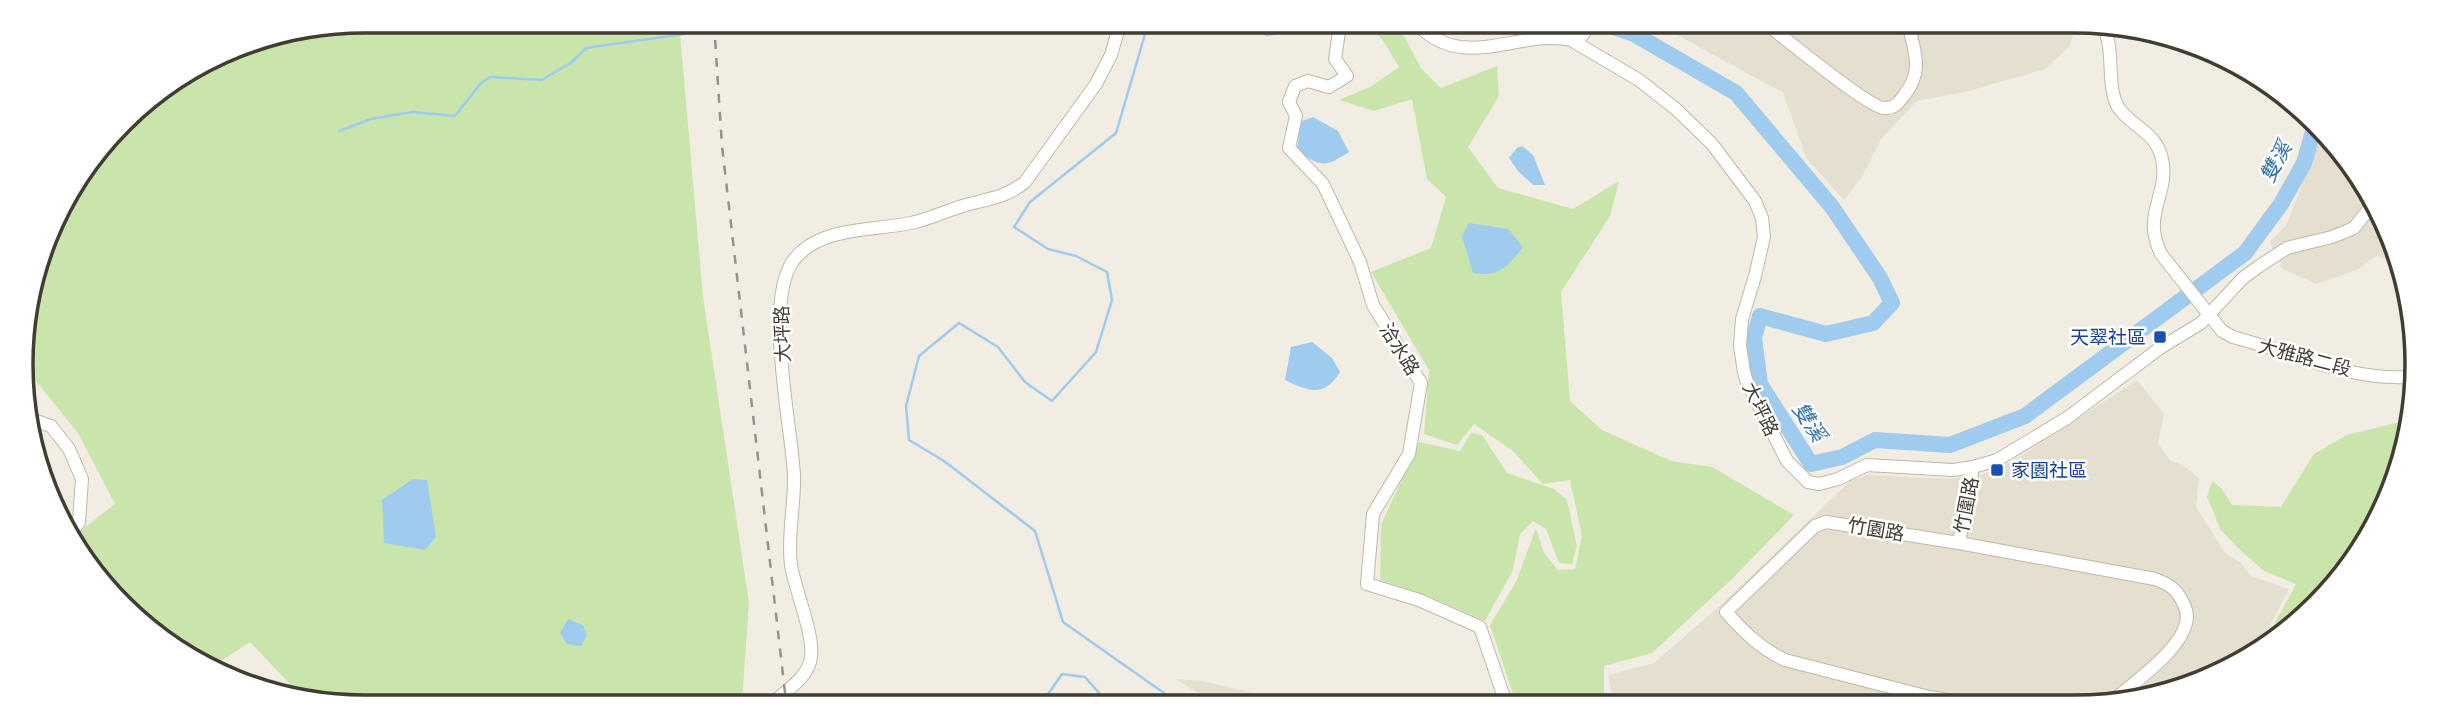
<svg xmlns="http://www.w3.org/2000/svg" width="2438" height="728" viewBox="0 0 2438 728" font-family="Ubuntu,'Noto Sans TC',sans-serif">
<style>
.residential{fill:#e5dfd0}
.green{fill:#c9e5ab}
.water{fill:#9ecbee}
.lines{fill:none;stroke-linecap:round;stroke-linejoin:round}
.stream{stroke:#9ecbee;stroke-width:2.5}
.river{stroke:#9ecbee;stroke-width:16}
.minor-casing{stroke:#bfb8a8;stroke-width:14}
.minor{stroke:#fff;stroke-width:12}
.rail{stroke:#939393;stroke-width:2.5;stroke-dasharray:9 9;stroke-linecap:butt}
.transit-dot{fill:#1a4fb4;stroke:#fff;stroke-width:2.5}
.labels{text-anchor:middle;stroke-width:5;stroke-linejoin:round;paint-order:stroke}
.street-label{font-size:19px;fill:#423d33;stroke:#fff}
.transit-label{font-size:19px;fill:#164399;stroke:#fff;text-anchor:end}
.water-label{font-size:21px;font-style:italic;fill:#2f73ab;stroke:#fff}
.rim{fill:none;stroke:#423d33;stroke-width:3.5}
</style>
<rect width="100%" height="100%" fill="#f1ede2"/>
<!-- residential -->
<g class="residential">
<path d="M1661 26 2075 27 2070 46 2045 69 1965 92 1917 101 1881 139 1862 177 1844 200 1807 159 1783 93Z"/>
<path d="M2321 135 2359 174 2395 261 2376 256 2357 270 2316 284 2281 268 2279 251H2273L2270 241 2286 226Z"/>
<path d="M2137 380 2164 414 2158 443 2170 460 2184 466 2199 478 2196 507 2225 553 2240 562 2251 576 2289 589 2258 648 2206 681 2118 704 1709 703 1703 698 1686 694 1665 703H1614L1608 675 1654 663 1723 603 1850 481 1867 475 1948 479 1981 475 2015 460Z"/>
<path d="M1176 679 1202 681 1293 702H1212Z"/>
</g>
<!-- green -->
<g class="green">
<path d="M364 21 679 22 703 297 749 603 742 701 305 700 250 642 213 666 174 649 79 555 71 538 115 504 78 433 27 370 24 320 57 212 138 106 233 47Z"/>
<path d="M1368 25H1398L1421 68 1441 88 1497 66 1499 96 1468 147 1498 188 1573 209 1619 181 1610 216 1561 292 1570 401 1602 430 1671 461 1712 467 1794 515 1733 578 1652 653 1604 666V703H1516L1490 625 1516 582 1536 528 1544 553 1558 570 1575 569 1582 536 1570 480 1543 484 1513 451 1474 424 1457 445 1424 434 1429 370 1371 272 1431 248 1446 197 1427 179 1412 99 1374 111 1339 100 1372 86 1399 67 1382 39Z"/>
<path d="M2410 398V431L2371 535 2300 622 2263 645 2296 584 2264 571 2241 551 2221 530 2207 497 2212 481 2222 489 2232 505 2281 507 2314 454 2347 435 2404 421 2407 399Z"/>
<path d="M1471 433 1482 435 1507 473 1554 489 1567 500 1577 546 1572 564 1559 563 1546 529 1533 521 1520 534 1513 570 1485 621 1428 596 1380 580 1381 525 1419 442 1460 451Z"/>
</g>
<!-- water -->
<g class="water">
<path d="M1313 117 1338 131 1349 152C1324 168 1322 167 1297 151L1300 122Z"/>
<path d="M1522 146 1533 155 1545 185H1533L1518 171 1509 158 1517 148Z"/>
<path d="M1469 223 1508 229 1523 247C1508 266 1499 278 1473 273L1462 236Z"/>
<path d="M1312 342 1332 358 1340 372C1325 397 1309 392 1285 380L1291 347Z"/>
<path d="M413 479 427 480 436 537 425 550 384 543 382 500Z"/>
<path d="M568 619 583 625 587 635 581 646 567 644 560 633Z"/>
</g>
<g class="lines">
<!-- stream -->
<g class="stream">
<path d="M1148 24 1116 133 1030 202 1014 227 1048 249 1076 256 1107 272 1112 300 1096 352 1052 401 1025 382 998 347 959 323 919 356 906 406 909 440 944 461 1035 531 1063 622 1171 698V702"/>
<path d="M1248 24 1267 35 1277 33 1279 24"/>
<path d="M339 131 371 119 413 112 455 116 481 83 490 77 542 80 572 62 586 48 733 27 802 29 812 23"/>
<path d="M1047 702 1046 697 1062 674 1085 677 1107 702"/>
</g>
<!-- river -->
<path class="river" d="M1610 26 1634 34 1736 93 1832 207 1880 278 1892 303 1873 323 1826 334 1760 316 1754 338 1760 384 1811 464 1842 457 1875 440 1950 445 2025 416 2245 253 2281 204 2304 163 2314 128"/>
<!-- minor casing -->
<g class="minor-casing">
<g id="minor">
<path d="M1340 25 1335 59 1347 76 1329 87 1308 81 1295 86 1289 102 1296 116 1289 148 1323 184 1360 262 1373 305 1421 383 1409 454 1373 514 1367 584 1419 600 1480 627 1506 703"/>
<path d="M1418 25C1464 73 1521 28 1571 40L1639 80 1677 110 1712 144 1755 201 1762 218 1764 237 1755 276 1742 319 1740 346 1744 372 1747 382 1787 461 1808 482 1819 484 1838 479 1867 465 1953 470 1973 467 1997 460 2067 418 2160 348 2201 323 2243 278 2258 267 2287 248 2332 237 2354 228 2372 205"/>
<path d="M1769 26C1787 40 1868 107 1884 108 1895 109 1900 101 1905 94 1923 71 1915 53 1909 27"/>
<path d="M2104 28C2115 52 2106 86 2118 107 2131 127 2156 131 2162 159 2170 195 2141 213 2161 254L2222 331 2233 337C2290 352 2350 381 2410 377"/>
<path d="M1576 43 1589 26"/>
<path d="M30 419 51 426 69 449 82 479 79 522 70 535"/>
<path d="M1959 543 1973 467"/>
<path d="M78 553 98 574"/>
<path d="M775 701C787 690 805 679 810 662 817 640 795 591 791 565 787 535 795 505 794 475 791 422 764 302 793 261 819 226 872 231 911 223 930 219 948 210 966 205 988 199 1007 197 1025 182L1096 84 1111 55 1120 24"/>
<path d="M1975 704 1929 697 1785 660C1760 648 1745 633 1726 612L1815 526 1826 522 1959 543 2155 579C2171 585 2178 590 2185 607 2199 640 2131 684 2109 704"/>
</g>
</g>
<!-- minor -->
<use href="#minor" class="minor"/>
<!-- rail -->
<path class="rail" d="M714 22 722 146 786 701"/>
</g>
<!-- markers -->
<g class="transit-dot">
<rect x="2153" y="330" width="14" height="14" rx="3.5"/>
<rect x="1990" y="463" width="14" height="14" rx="3.5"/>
</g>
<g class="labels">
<!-- street labels -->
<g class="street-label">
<text transform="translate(782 334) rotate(-92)" y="7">大坪路</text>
<text transform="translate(1400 349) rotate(58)" y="7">洽水路</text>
<text transform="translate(2305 357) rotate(15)" y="7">大雅路二段</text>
<text transform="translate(1761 409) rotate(64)" y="7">大坪路</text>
<text transform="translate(1966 505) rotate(-79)" y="7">竹圍路</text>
<text transform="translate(1876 529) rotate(10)" y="7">竹園路</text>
</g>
<!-- transit labels -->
<g class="transit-label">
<text x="2146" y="344">天翠社區</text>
<text x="2011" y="477" text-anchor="start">家園社區</text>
</g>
<!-- water labels -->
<g class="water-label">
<text transform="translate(2276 162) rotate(-62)" y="7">雙溪</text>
<text transform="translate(1809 422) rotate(57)" y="7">雙溪</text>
</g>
</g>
<!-- crop -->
<path d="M0 0H2438V728H0ZM364 33H2074A331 331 0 0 1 2405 364V364A331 331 0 0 1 2074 695H364A331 331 0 0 1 33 364V364A331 331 0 0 1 364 33Z" fill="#fff" fill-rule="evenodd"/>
<path class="rim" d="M364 33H2074A331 331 0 0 1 2405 364V364A331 331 0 0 1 2074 695H364A331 331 0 0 1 33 364V364A331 331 0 0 1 364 33Z"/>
</svg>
